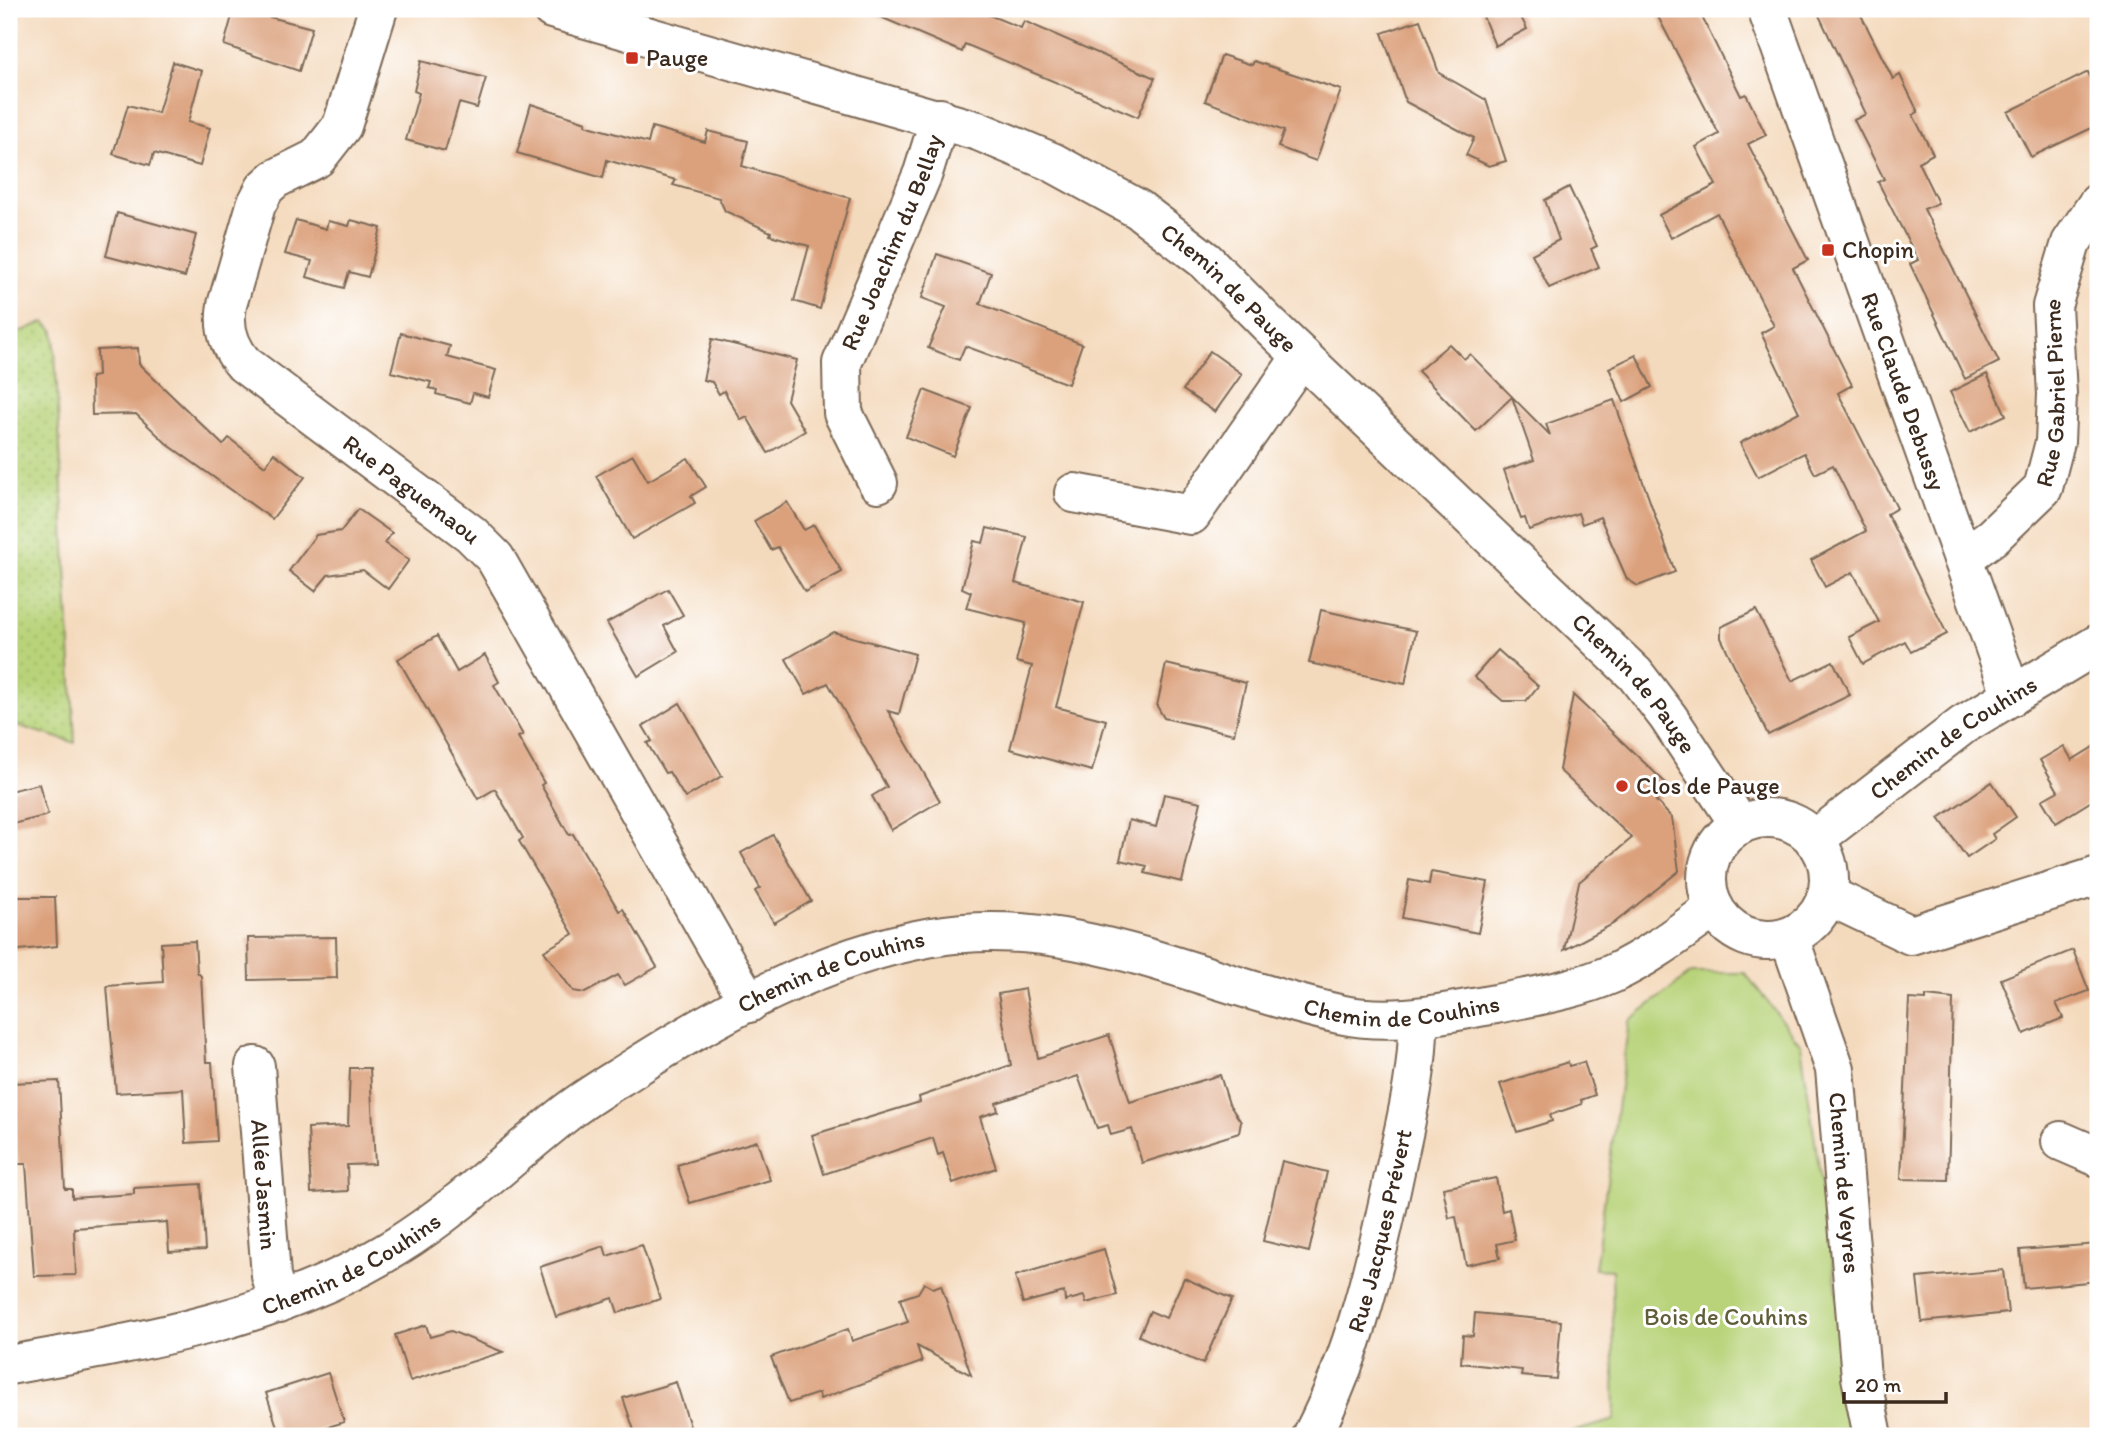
<svg xmlns="http://www.w3.org/2000/svg" width="2107" height="1445" viewBox="0 0 2107 1445" font-family="Itim,sans-serif">
<style>
.grass{fill:url(#grass-dots);stroke:#7a7e4c;stroke-width:2}
.park{fill:#b8d379;stroke:#7a7e4c;stroke-width:2}
.building{fill:#dba17d}
.lines{fill:none;stroke-linecap:round;stroke-linejoin:round}
.minor-casing{stroke:#7c6856;stroke-width:42}
.tertiary-casing{stroke:#7c6856;stroke-width:42}
.minor{stroke:#fff;stroke-width:38}
.tertiary{stroke:#fff;stroke-width:38}
.poi-dot{fill:#c8321e;stroke:#fff;stroke-width:2.5}
.labels{text-anchor:middle;stroke-width:6;stroke-linejoin:round;paint-order:stroke}
.poi-label{font-size:24px;fill:#3b2a1e;stroke:#fff;text-anchor:start}
.street-label{font-size:24px;fill:#3b2a1e;stroke:#fff}
.park-label{font-size:24px;fill:#605d39;stroke:#fff}
</style>
<defs>
<pattern id="grass-dots" width="8" height="8" patternUnits="userSpaceOnUse" patternTransform="scale(1.75)"><rect width="8" height="8" fill="#b8d379"/><path d="M2 2h.1M6 6h.1" fill="none" stroke="#9fb568" stroke-width="1.8" stroke-linecap="round"/></pattern>
</defs>
<rect width="100%" height="100%" fill="#fff"/>
<filter id="ink" filterUnits="userSpaceOnUse"><feTurbulence type="fractalNoise" baseFrequency=".0143" numOctaves="2"/><feDisplacementMap in="SourceGraphic" scale="14" xChannelSelector="R" yChannelSelector="G"/><feConvolveMatrix kernelMatrix="1 2 1 2 8 2 1 2 1" color-interpolation-filters="sRGB"/></filter>
<filter id="wash" filterUnits="userSpaceOnUse"><feTurbulence type="fractalNoise" baseFrequency=".00686" numOctaves="4" result="noise"/><feDisplacementMap in="SourceGraphic" scale="28" xChannelSelector="R" yChannelSelector="G"/><feGaussianBlur stdDeviation="1.57" result="paint"/><feColorMatrix in="noise" values="0 0 0 0 0 0 0 0 0 0 0 0 0 0 0 0 0 1.4 0 .05"/><feComposite in="paint" operator="in"/></filter>
<g filter="url(#wash)">
<rect width="100%" height="100%" fill="#f4dabd"/>
<!-- grass -->
<path class="grass" d="M45 322 54 331 75 743 9 723V336Z"/>
<!-- park -->
<path class="park" d="M1691 973H1745L1801 1045 1858 1436H1558L1615 1420 1612 1270 1595 1269 1629 1021Z"/>
<g id="blocks">
<!-- building -->
<g class="building">
<path d="M234 9H269L266 16 312 28 299 71 224 45Z"/>
<path d="M862 9H974L1021 28 1024 21 1155 78 1138 117 965 44 962 52Z"/>
<path d="M1480 9H1517L1527 29 1495 46Z"/>
<path d="M1654 9H1698L1741 96 1746 94 1766 135 1748 144 1808 260 1793 268 1852 385 1838 393 1897 508 1887 514 1947 634 1911 652 1905 641 1863 664 1849 637 1879 622 1853 572 1825 587 1811 560 1866 531 1833 465 1815 474 1804 453 1758 477 1740 443 1799 412 1761 333 1774 326 1717 213 1671 238 1659 215 1716 185 1696 147 1719 134Z"/>
<path d="M1816 9H1858L1893 79 1900 75 1918 112 1913 115 1933 154 1918 162 1938 203 1924 209 1999 362 1965 379 1910 264 1918 260 1878 182 1884 179 1854 120 1866 114Z"/>
<path d="M1420 20 1439 73 1486 100 1506 161 1489 166 1466 155 1474 138 1406 102 1382 33Z"/>
<path d="M1222 55 1252 65 1254 61 1341 90 1316 161 1278 147 1284 131 1205 101Z"/>
<path d="M421 61 486 78 477 108 459 103 445 151 406 140 419 93 414 91Z"/>
<path d="M173 62 202 71 188 122 210 128 200 166 154 153 150 165 113 154 128 105 158 113Z"/>
<path d="M2088 72 2098 93V125L2031 157 2008 112Z"/>
<path d="M531 104 586 122 585 125 648 143 652 127 705 142 708 131 748 141 742 166 850 198 820 309 794 301 809 246 770 235 771 232 725 211 719 198 673 185 676 180 607 160 603 178 517 153Z"/>
<path d="M1569 187 1597 246 1591 249 1599 267 1549 288 1532 254 1559 240 1545 200Z"/>
<path d="M117 213 196 235 185 277 106 256Z"/>
<path d="M296 220 326 229 328 221 349 226 351 220 381 228 368 277 349 272 344 288 307 277 312 261 285 254Z"/>
<path d="M937 254 991 273 980 304 1082 344 1068 384 965 346 959 360 928 348 946 307 922 298Z"/>
<path d="M401 333 450 346 447 357 496 370 488 397 473 393 470 403 436 394 437 390 429 388 431 382 391 372Z"/>
<path d="M712 339 797 360 787 400 805 431 768 453 747 417 741 420 724 391 719 394 712 382 703 380Z"/>
<path d="M1449 344 1464 359 1470 354 1550 435 1546 424 1614 400 1675 572 1638 586 1627 579 1600 517 1582 524 1578 513 1529 530 1525 518 1521 519 1504 470 1534 460 1512 397 1476 431 1418 371Z"/>
<path d="M138 348 139 364 223 445 229 438 265 466 274 453 305 477 272 519 167 444 136 414 92 415 91 377 98 376 97 350Z"/>
<path d="M1210 351 1242 374 1215 412 1183 390Z"/>
<path d="M1636 355 1652 387 1624 402 1609 368Z"/>
<path d="M1987 374 2006 415 1970 432 1950 392Z"/>
<path d="M924 390 972 408 953 456 906 437Z"/>
<path d="M633 455 648 481 688 458 706 487 691 496 695 503 632 539 596 476Z"/>
<path d="M787 502 804 530 814 525 842 572 805 592 778 547 771 550 754 521Z"/>
<path d="M358 509 392 533 385 543 409 560 388 589 363 570 328 575 315 591 289 571 316 535 341 531Z"/>
<path d="M987 528 1027 537 1015 583 1084 602 1056 707 1106 720 1092 771 1010 749 1032 666 1016 662 1026 623 966 608 971 592 962 588 974 541 983 543Z"/>
<path d="M668 589 683 615 664 626 678 652 638 676 607 623Z"/>
<path d="M1321 610 1416 631 1405 684 1309 663Z"/>
<path d="M1756 610 1792 681 1833 661 1850 695 1768 735 1721 638V627Z"/>
<path d="M833 632 915 654 899 714 888 711 940 801 891 830 872 796 887 787 828 683 806 694 786 659Z"/>
<path d="M437 636 457 672 485 655 499 682 494 685 523 735 518 737 544 783 541 785 569 835 573 834 619 911 623 909 657 967 625 985 618 975 585 993 573 991 544 951 573 934 519 841 523 838 495 789 478 799 398 659Z"/>
<path d="M1498 650 1538 686 1526 701H1503L1474 677Z"/>
<path d="M1166 664 1246 683 1234 734 1164 718 1157 706Z"/>
<path d="M1573 695 1669 786 1656 801 1672 818 1679 871 1613 924 1564 950 1579 882 1632 838 1559 770Z"/>
<path d="M680 703 722 776 685 798 669 772 665 773 647 743 652 741 643 726Z"/>
<path d="M2098 744V797L2056 823 2042 800 2058 791 2040 760 2064 746 2072 760Z"/>
<path d="M1992 782 2016 817 1992 834 1995 839 1967 858 1939 818Z"/>
<path d="M39 784 48 815 9 825V791Z"/>
<path d="M1164 794 1201 802 1182 882 1145 873 1147 866 1120 860 1129 820 1156 827Z"/>
<path d="M773 835 811 901 774 923 755 891 760 888 741 853Z"/>
<path d="M1431 872 1488 882 1478 933 1402 918 1409 880 1429 884Z"/>
<path d="M9 897H55L57 946 10 951Z"/>
<path d="M336 937 337 978 249 980 248 938Z"/>
<path d="M195 941 197 972 201 976 206 1062H212L217 1141 186 1143 183 1089 116 1093 107 986 163 982 161 943Z"/>
<path d="M2073 950 2089 991 2056 1003 2063 1018 2024 1034 2001 979Z"/>
<path d="M1025 989 1038 1058 1109 1035 1130 1102 1220 1075 1229 1104 1241 1122 1239 1133 1142 1163 1132 1129 1111 1135 1108 1125 1097 1128 1078 1076 996 1103 998 1111 980 1117 996 1168 953 1183 943 1153 938 1155 933 1138 824 1174 812 1135 920 1102 919 1097 1011 1065 998 994Z"/>
<path d="M1926 996 1953 999 1948 1180 1901 1179 1909 999 1926 1000Z"/>
<path d="M1568 1062 1569 1066 1584 1062 1595 1095 1581 1100 1582 1104 1550 1115 1552 1121 1517 1132 1500 1084Z"/>
<path d="M350 1068H370L375 1164 347 1165 348 1191 311 1193 308 1128 348 1126Z"/>
<path d="M59 1081 65 1189H72V1198L134 1194V1188L201 1184 205 1250 169 1252 167 1222 74 1228 76 1275 34 1276 26 1164H18L14 1124H11L9 1083Z"/>
<path d="M757 1141 770 1180 690 1203 677 1165Z"/>
<path d="M1282 1161 1327 1172 1309 1252 1263 1241Z"/>
<path d="M1496 1178 1502 1211 1509 1209 1515 1240 1497 1244 1500 1258 1466 1265 1456 1217 1449 1218 1443 1188Z"/>
<path d="M2098 1244V1281L2024 1288 2020 1250Z"/>
<path d="M642 1245 660 1299 618 1313 613 1298 556 1317 540 1267 604 1246 607 1256Z"/>
<path d="M1104 1249 1117 1295 1086 1303 1084 1296 1065 1301 1064 1292 1023 1303 1015 1276Z"/>
<path d="M2003 1270 2008 1313 1922 1322 1917 1278Z"/>
<path d="M1184 1278 1232 1299 1203 1364 1139 1336 1150 1311 1166 1318Z"/>
<path d="M924 1283 933 1288 941 1285 971 1375 917 1346 922 1362 820 1399 819 1393 789 1403 771 1357 848 1329 852 1341 908 1322 900 1299 918 1293Z"/>
<path d="M1475 1313 1561 1321 1556 1379 1521 1376 1522 1370 1461 1363 1463 1335 1473 1336Z"/>
<path d="M426 1325 430 1337 451 1331 503 1352 410 1381 395 1335Z"/>
<path d="M328 1373 344 1422 299 1436H280L266 1393Z"/>
<path d="M676 1382 693 1436H636L623 1398Z"/>
</g>
</g>
</g>
<g filter="url(#ink)">
<use href="#blocks" fill-opacity="0" stroke="#7c6856" stroke-width="2"/>
<g class="lines">
<!-- minor casing -->
<g class="minor-casing">
<g id="minor">
<path id="s1" d="M378 9 342 126 317 158 275 179 265 188 256 205 227 305C223 327 229 347 244 364L471 534 495 558 749 1003"/>
<path id="s2" d="M1767 9 2012 696"/>
<path id="s3" d="M878 483 843 413 842 363 923 173 940 118"/>
<path d="M1074 493 1191 515 1302 356"/>
<path id="s4" d="M1963 558 1992 537 2043 488 2055 442 2057 394 2052 306 2071 243 2098 203"/>
<path d="M1827 895 1911 935 2098 876"/>
<path id="s5" d="M255 1066 271 1276 279 1303"/>
<path d="M2061 1141 2098 1157"/>
<path id="s6" d="M1312 1436C1355 1353 1376 1262 1395 1171 1406 1120 1419 1071 1418 1018"/>
</g>
</g>
<!-- tertiary casing -->
<g class="tertiary-casing">
<g id="tertiary">
<path id="s7" d="M552 9 978 131 1052 162 1138 209 1206 261 1268 324 1635 674 1668 717 1740 825"/>
<circle cx="1768" cy="879" r="61"/>
<path id="s8" d="M1814 840 1963 725 2098 644"/>
<path id="s9" d="M1789 937 1835 1069 1861 1377 1873 1436"/>
<path id="s10" d="M9 1365C141 1342 282 1318 397 1246 458 1208 510 1157 566 1113 585 1098 607 1085 628 1072 719 1013 824 956 932 937 1073 912 1205 985 1339 1014 1393 1026 1443 1013 1496 1004 1535 996 1575 990 1612 974 1649 957 1681 932 1714 908"/>
</g>
</g>
<!-- minor -->
<use href="#minor" class="minor"/>
<!-- tertiary -->
<use href="#tertiary" class="tertiary"/>
</g>
</g>
<!-- markers -->
<g class="poi-dot">
<rect x="625" y="51" width="14" height="14" rx="3.5"/>
<rect x="1821" y="243" width="14" height="14" rx="3.5"/>
<circle cx="1622" cy="786" r="7"/>
</g>
<g class="labels">
<!-- poi labels -->
<g class="poi-label">
<text x="646" y="66">Pauge</text>
<text x="1842" y="258">Chopin</text>
<text x="1636" y="794">Clos de Pauge</text>
</g>
<!-- street labels -->
<g class="street-label">
<text dy="8" stroke="none"><textPath href="#s3" startOffset="259">Rue Joachim du Bellay</textPath></text>
<text dy="8" stroke="none"><textPath href="#s7" startOffset="742">Chemin de Pauge</textPath></text>
<text dy="8" stroke="none"><textPath href="#s2" startOffset="406">Rue Claude Debussy</textPath></text>
<text dy="8" stroke="none"><textPath href="#s4" startOffset="203">Rue Gabriel Pierne</textPath></text>
<text dy="8" stroke="none"><textPath href="#s1" startOffset="620">Rue Paguemaou</textPath></text>
<text dy="8" stroke="none"><textPath href="#s7" startOffset="1309">Chemin de Pauge</textPath></text>
<text dy="8" stroke="none"><textPath href="#s8" startOffset="173">Chemin de Couhins</textPath></text>
<text dy="8" stroke="none"><textPath href="#s10" startOffset="926">Chemin de Couhins</textPath></text>
<text dy="8" stroke="none"><textPath href="#s10" startOffset="1514">Chemin de Couhins</textPath></text>
<text dy="8" stroke="none"><textPath href="#s9" startOffset="254">Chemin de Veyres</textPath></text>
<text dy="8" stroke="none"><textPath href="#s5" startOffset="119">Allée Jasmin</textPath></text>
<text dy="8" stroke="none"><textPath href="#s6" startOffset="217">Rue Jacques Prévert</textPath></text>
<text dy="8" stroke="none"><textPath href="#s10" startOffset="359">Chemin de Couhins</textPath></text>
</g>
<!-- park labels -->
<g class="park-label">
<text x="1726" y="1325">Bois de Couhins</text>
</g>
</g>
<!-- margin -->
<rect width="2107" height="1445" fill="none" stroke="#fff" stroke-width="35"/>
<!-- scale -->
<path d="M1844 1392v10h102v-10" fill="none" stroke="#3b2a1e" stroke-width="3.5"/>
<text x="1855" y="1392" font-size="21" fill="#3b2a1e" stroke="#ffffff" stroke-width="5" paint-order="stroke">20 m</text>
</svg>
